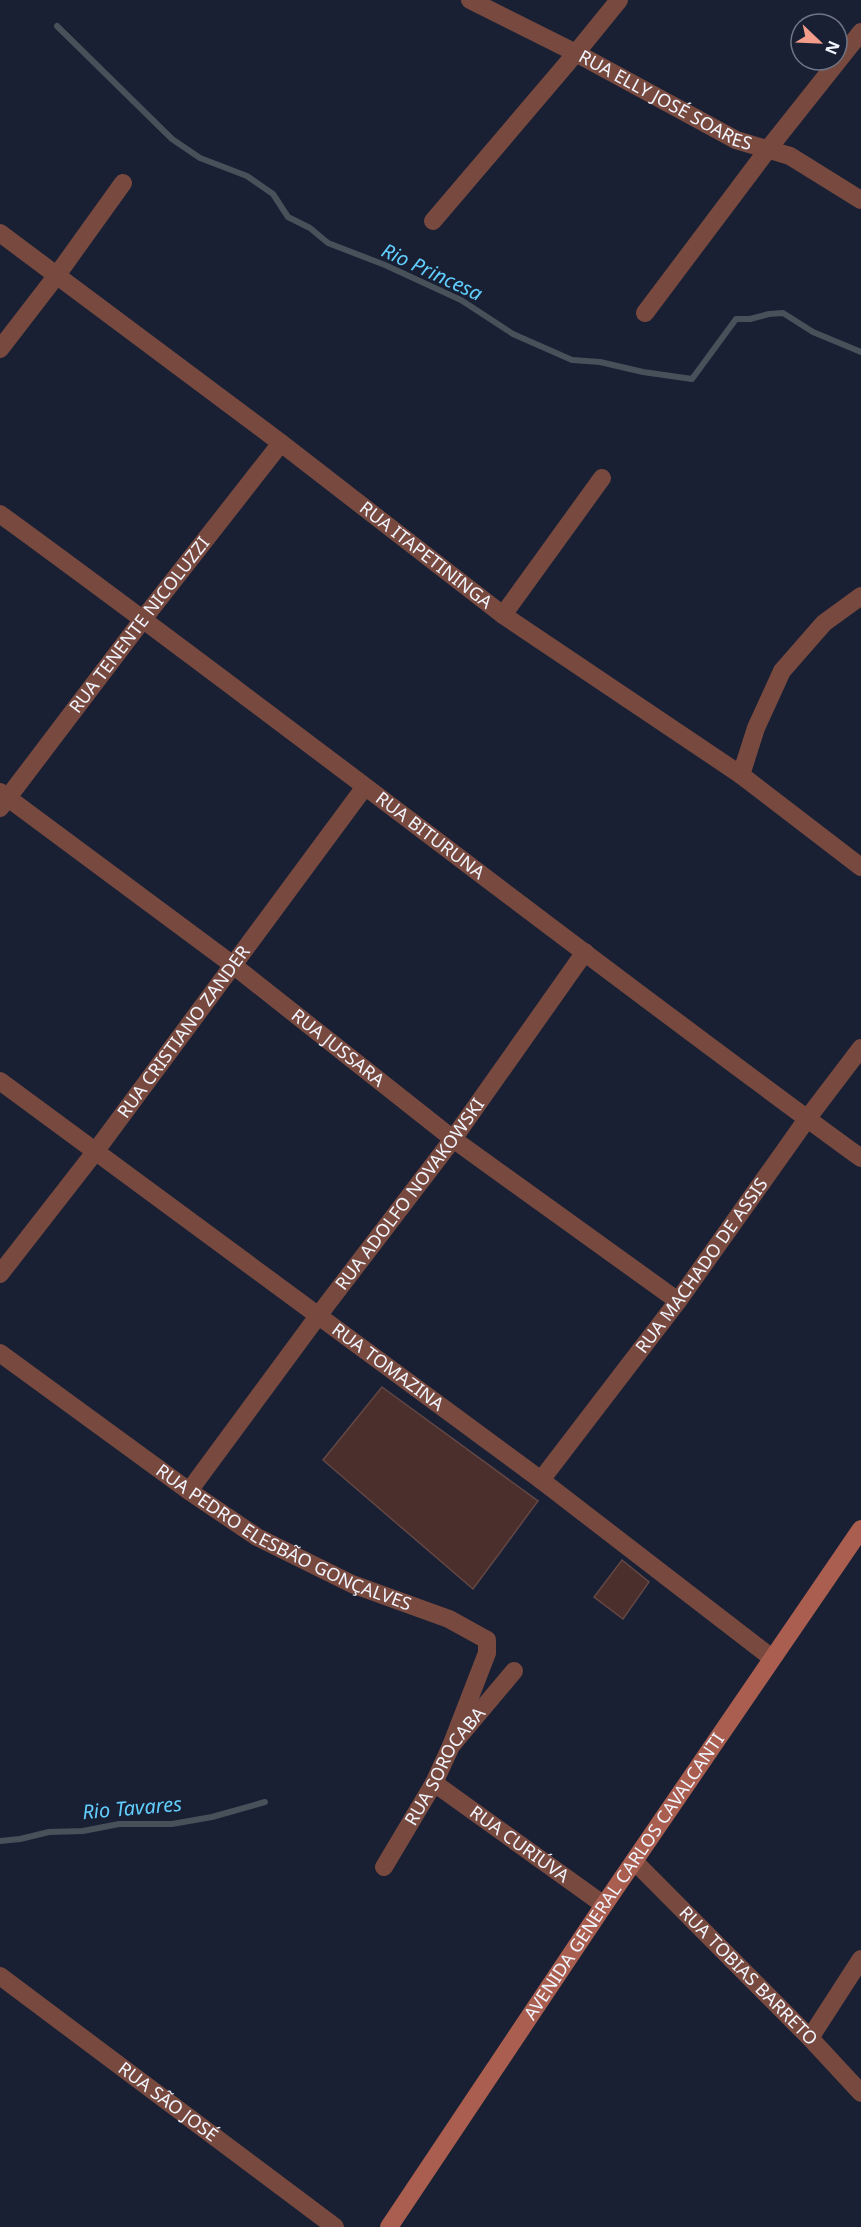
<svg xmlns="http://www.w3.org/2000/svg" width="861" height="2227" viewBox="0 0 861 2227" font-family="'Noto Sans',sans-serif">
<style>
.lines{fill:none;stroke-linecap:round;stroke-linejoin:round}
.stream{stroke:#485059;stroke-width:6}
.building{fill:#4a2f2c;stroke:#644744;stroke-width:1.5}
.street{stroke:#78493f;stroke-width:18}
.secondary{stroke:#a95e4f;stroke-width:18}
.labels{text-anchor:middle;stroke-width:6;stroke-linejoin:round;paint-order:stroke}
.street-label{font-size:18px;fill:#f0f4fc;stroke:#192034}
.water-label{font-size:20px;font-style:italic;fill:#61cefd;stroke:#192034}
</style>
<rect width="100%" height="100%" fill="#192034"/>
<g class="lines">
<!-- stream -->
<g class="stream">
<path d="M57 26 172 139 200 158 247 176 273 194 288 217 310 228 328 243 385 265 461 300 513 334 572 360 600 362 643 372 692 379 736 319H750L769 314 783 313 813 332 861 352"/>
<path d="M0 1841 20 1839 49 1832 83 1831 119 1824H172L212 1817 265 1802"/>
</g>
</g>
<!-- building -->
<g class="building">
<path d="M382 1387 538 1501 473 1589 323 1460Z"/>
<path d="M622 1560 649 1582 623 1619 594 1597Z"/>
</g>
<g class="lines">
<!-- street -->
<g class="street">
<path id="s1" d="M470 0 576 53 736 140 790 156 861 200"/>
<path d="M433 221 576 53 619 0"/>
<path id="s2" d="M0 233 281 443 503 615 741 775 861 867"/>
<path d="M645 313 769 148 861 32"/>
<path d="M0 349 57 275 123 183"/>
<path id="s3" d="M0 514C290 725 571 947 861 1158"/>
<path d="M503 615 602 478"/>
<path d="M741 775 756 728 782 671 824 623 861 596"/>
<path id="s4" d="M0 792 233 965 453 1139 678 1301"/>
<path id="s5" d="M0 808 144 618 281 443"/>
<path id="s6" d="M0 1081 541 1480 772 1658"/>
<path id="s7" d="M0 1274 95 1152 364 788"/>
<path id="s8" d="M0 1353 189 1491 257 1537 352 1584 449 1619 487 1640V1653L451 1746"/>
<path id="s9" d="M541 1480 678 1301 807 1119 861 1048"/>
<path id="s10" d="M189 1491 318 1316 453 1139 585 952"/>
<path id="s11" d="M434 1783 604 1905"/>
<path id="s12" d="M634 1861 810 2038 861 2093"/>
<path id="s13" d="M384 1867 434 1783 451 1746 514 1671"/>
<path id="s14" d="M0 1976 335 2227"/>
<path d="M810 2038 861 1959"/>
</g>
<!-- secondary -->
<path class="secondary" id="s15" d="M389 2227 604 1905 861 1529"/>
</g>
<g class="labels">
<!-- street labels -->
<g class="street-label">
<text dy="6" stroke="none"><textPath href="#s1" startOffset="220">RUA ELLY JOSÉ SOARES</textPath></text>
<text dy="6" stroke="none"><textPath href="#s2" startOffset="534">RUA ITAPETININGA</textPath></text>
<text dy="6" stroke="none"><textPath href="#s5" startOffset="230">RUA TENENTE NICOLUZZI</textPath></text>
<text dy="6" stroke="none"><textPath href="#s3" startOffset="537">RUA BITURUNA</textPath></text>
<text dy="6" stroke="none"><textPath href="#s7" startOffset="304">RUA CRISTIANO ZANDER</textPath></text>
<text dy="6" stroke="none"><textPath href="#s4" startOffset="424">RUA JUSSARA</textPath></text>
<text dy="6" stroke="none"><textPath href="#s10" startOffset="370">RUA ADOLFO NOVAKOWSKI</textPath></text>
<text dy="6" stroke="none"><textPath href="#s9" startOffset="268">RUA MACHADO DE ASSIS</textPath></text>
<text dy="6" stroke="none"><textPath href="#s6" startOffset="482">RUA TOMAZINA</textPath></text>
<text dy="6" stroke="none"><textPath href="#s8" startOffset="340">RUA PEDRO ELESBÃO GONÇALVES</textPath></text>
<text dy="6" stroke="none"><textPath href="#s13" startOffset="118">RUA SOROCABA</textPath></text>
<text dy="6" stroke="none"><textPath href="#s11" startOffset="105">RUA CURIÚVA</textPath></text>
<text dy="6" stroke="none"><textPath href="#s15" startOffset="422">AVENIDA GENERAL CARLOS CAVALCANTI</textPath></text>
<text dy="6" stroke="none"><textPath href="#s12" startOffset="162">RUA TOBIAS BARRETO</textPath></text>
<text dy="6" stroke="none"><textPath href="#s14" startOffset="210">RUA SÃO JOSÉ</textPath></text>
</g>
<!-- water labels -->
<g class="water-label">
<text transform="translate(432 272) rotate(25)" y="7">Rio Princesa</text>
<text transform="translate(132 1808) rotate(-5)" y="7">Rio Tavares</text>
</g>
</g>
<!-- north arrow -->
<g transform="translate(819 42) rotate(113)"><circle r="28" fill="#192034" stroke="#6f7584" stroke-width="1.5"/>
<path d="M0-4.5L10 22L0 15L-10 22Z" fill="#f49d8a"/>
<text y="-9" font-size="16" font-weight="bold" text-anchor="middle" fill="#f0f4fc">N</text>
</g>
</svg>
